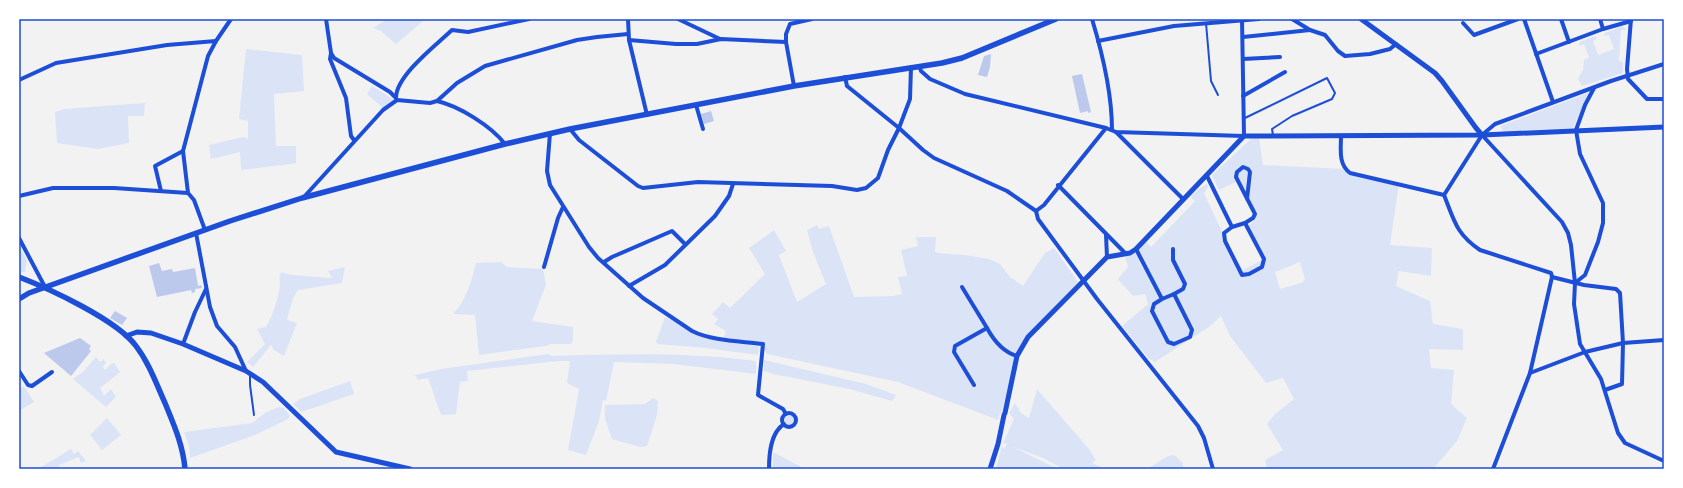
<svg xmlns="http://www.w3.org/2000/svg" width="1683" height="488" viewBox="0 0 1683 488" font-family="'Zilla Slab',serif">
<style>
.green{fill:#dbe4f7;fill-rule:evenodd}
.building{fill:#bdc9ec}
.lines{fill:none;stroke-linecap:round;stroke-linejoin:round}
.service{stroke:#1d4ed8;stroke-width:2}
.minor{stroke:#1d4ed8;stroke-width:4}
.tertiary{stroke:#1d4ed8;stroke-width:5}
.secondary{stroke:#1d4ed8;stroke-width:5.5}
.neatline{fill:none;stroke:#1d4ed8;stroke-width:1.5}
</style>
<rect width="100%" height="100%" fill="#f2f2f2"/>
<!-- green -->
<g class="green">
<path d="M388 19H421L423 21 396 44 381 31 373 28Z"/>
<path d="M1622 26 1627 30H1621L1619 61 1623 62V73L1582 86 1578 79 1583 70 1584 60 1589 58 1584 44 1579 46 1580 42 1595 36 1597 39 1593 41 1598 55 1614 49 1609 35 1604 36 1605 33Z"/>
<path d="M246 49 302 55 304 91 274 94 276 146H296V163L290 164 241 170 240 152 211 159 209 145 243 137 248 139V121L239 119Z"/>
<path d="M372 86 393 99 383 108 367 94Z"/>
<path d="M1588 93 1573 129 1505 134 1500 126Z"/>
<path d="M145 103 144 116H128L129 143 98 149 57 143 55 112 64 109Z"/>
<path d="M1259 136 1263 165 1345 169 1350 173 1399 184 1390 245 1432 248 1431 276 1399 271 1396 286 1430 301 1433 324 1463 329V350L1429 349 1431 368 1454 370 1451 404 1467 418 1457 441 1433 469H1267L1265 460 1283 450 1267 424 1275 414 1294 399 1283 378 1266 383 1230 336 1221 316 1209 327 1155 362 1148 358 1122 326 1148 304 1145 294 1133 296 1118 279 1128 267 1125 257 1135 252 1146 242 1151 247 1195 201 1191 198C1194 191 1201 187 1207 184L1208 187 1204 193 1225 238 1243 270 1264 259 1254 241 1249 225 1254 221C1256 208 1247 189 1238 181L1219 190 1212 175 1251 139ZM1300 262 1305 280 1301 283 1280 289 1275 272Z"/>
<path d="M817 225 819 229 829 226 854 297 893 296 902 294 898 277 907 276 901 250 918 246 916 237H936L935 251 937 253 965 255 989 259 1000 264 1010 277 1023 286 1045 253 1054 248 1078 282 1040 322 1017 359 1001 414 1000 413 998 420 898 382 767 354 761 344 759 346 758 355 706 348 657 344 656 342 665 317C675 321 683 329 692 333 702 337 713 337 723 339L726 331 714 324 718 319 712 314 723 302 730 308 765 274 749 248 774 230 786 251 779 255 797 302 826 284 813 252 807 230Z"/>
<path d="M19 246 27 260 25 272H19Z"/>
<path d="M501 262 507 267 543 269 546 285 532 321 573 327V340L571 344H550L546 346 479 355 475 315 453 314C466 301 472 280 476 263Z"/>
<path d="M345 267 342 283 298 290 293 298 287 320 297 323 284 356 274 350 271 345 253 367 247 362 265 344 257 329 266 327C272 316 277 303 279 291 281 284 278 279 281 272L292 275 332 278 328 271Z"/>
<path d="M548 354 552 356C620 354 689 352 756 361V374L674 364 614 362 606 401 603 400 599 421 586 455 568 450 579 389 567 383 570 361H559L467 371 468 381 460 382 456 414 441 415 428 378 418 380 415 375 441 369Z"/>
<path d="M96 357 100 362 104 359 106 363 103 366 105 370 111 364 114 363 120 372 100 388 104 396 111 389 116 397 106 407 73 379 83 372Z"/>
<path d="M764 360 866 384 896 395 892 401 849 389 773 374 764 371Z"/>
<path d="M350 381 354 394 301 412 293 404 300 399Z"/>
<path d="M24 386 34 402 19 411V389Z"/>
<path d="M1037 389 1089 449 1096 460 1092 463 1106 469H1064L1043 458 1013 447 1058 469H996L1002 446 1004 449 1007 444 1003 443 1014 419 1009 413 1015 403 1021 413 1029 418Z"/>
<path d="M653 398 658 401 657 415 647 446 640 447 612 439 605 419V405L645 404Z"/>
<path d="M279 407C285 407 287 412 290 416L288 419 255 435 190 458 189 446 184 432 252 423 265 413Z"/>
<circle cx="789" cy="420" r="7"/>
<path d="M107 418 121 435 102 450 90 435Z"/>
<path d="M71 449 74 454 78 451 86 461 81 463 79 457 59 465 60 469H38Z"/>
<path d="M773 452 805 469H773Z"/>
<path d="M1174 455 1183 463V469H1147L1168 456Z"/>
</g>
<!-- building -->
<g class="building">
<path d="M991 54 990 67 987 77 978 75 984 56Z"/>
<path d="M1082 74 1091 112 1088 113V111L1080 113 1072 76Z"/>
<path d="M711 111 714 121 704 124 701 114Z"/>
<path d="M159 263 162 271 172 269 173 272 195 268 198 286 201 285 202 288 195 289V292L192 293 191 290 157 297 149 266Z"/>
<path d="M115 311 127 318 122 325 110 318Z"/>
<path d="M80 338 91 346 89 349 91 351 71 376 44 353Z"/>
</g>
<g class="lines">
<!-- service -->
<g class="service">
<path d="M1206 23 1211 81 1218 95"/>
<path d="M1245 118 1327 78 1335 93 1332 99 1292 116 1272 129 1273 135"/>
<path d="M250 375V385L254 415"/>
</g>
<!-- minor -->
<g class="minor">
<path d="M326 19 331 53 330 59 346 98 351 136 354 140"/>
<path d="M628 19 629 40 647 115"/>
<path d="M678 19 720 39"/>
<path d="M1092 19C1102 52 1112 95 1112 130"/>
<path d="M1292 19 1310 30 1325 35 1338 51 1345 56 1370 54 1390 49 1396 44"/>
<path d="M1524 19 1553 102"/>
<path d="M1561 19 1569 42"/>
<path d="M1631 19 1627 69 1628 79 1647 99H1664"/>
<path d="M1463 23 1474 35 1518 19"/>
<path d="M1603 29 1631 21"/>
<path d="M1243 37 1310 30"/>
<path d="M629 40 676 44H697L721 39 786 42V34L790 24 812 19"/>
<path d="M1098 41 1174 26 1259 19"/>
<path d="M786 42 794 86"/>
<path d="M331 53 334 58 339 61 390 92 396 98"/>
<path d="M1536 54 1603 29 1600 19"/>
<path d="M1243 59 1280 57"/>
<path d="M919 66 921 71 930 79 965 94 1106 128 1116 132 1244 136 1242 19"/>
<path d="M845 77 847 86 899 128 923 150 934 158 1007 191 1036 211 1038 219 1097 299 1198 426 1204 438 1213 469"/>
<path d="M19 80 56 63 167 45 216 41"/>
<path d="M1243 96 1285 72"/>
<path d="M396 97C397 75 436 45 452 30L468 32 529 19"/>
<path d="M437 101C459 106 491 126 505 144"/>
<path d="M696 105 703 129"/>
<path d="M570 129 579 140 638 186 643 188 698 182 832 186 857 190 866 188 878 178 888 150 899 128 910 99 911 67"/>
<path d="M1116 132 1183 199"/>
<path d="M550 133 547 171 550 185 589 247 598 258 643 298 692 331C712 341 740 341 763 344L758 395 783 409 786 414"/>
<path d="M1482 135 1562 222 1568 233 1571 245 1575 283 1574 304 1580 344 1601 379 1618 433 1625 443 1664 461"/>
<path d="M1341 136C1341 149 1338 164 1350 173L1444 195C1454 220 1456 234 1480 250L1551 273 1552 277"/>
<path d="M1207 176 1232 227 1224 233 1225 241 1242 275 1249 274 1262 267 1264 259 1245 223 1232 227"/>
<path d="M1058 185 1126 254"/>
<path d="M161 191 155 166 183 151"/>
<path d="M188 193 183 151 208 56 216 41 231 19"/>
<path d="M1444 195 1482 135 1495 124 1611 81 1664 64"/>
<path d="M19 196 53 188H114L188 193 194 200 205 230"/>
<path d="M303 198 383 110 397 100 430 103 437 101 457 83 485 66 577 40 597 37 628 34"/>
<path d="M1036 211 1044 205 1106 128"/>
<path d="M1245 223 1253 218 1255 214 1236 177 1237 172 1243 167 1248 169 1250 172 1247 199"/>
<path d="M196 233 210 307 217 326 235 347 246 371"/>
<path d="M1106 235 1107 257"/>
<path d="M19 238 45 287"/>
<path d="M1136 249 1162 299 1154 304 1152 311 1168 342 1174 344 1190 337 1192 330 1174 294 1162 299"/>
<path d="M1173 249V260L1185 284 1183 289 1174 294"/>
<path d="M604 262 612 257 672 231 685 244"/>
<path d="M544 267 558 218 563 207"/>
<path d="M1552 277 1584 285 1616 289 1620 293 1623 343 1622 384 1605 390"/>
<path d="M1575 283 1585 275 1598 242 1603 223V203L1580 154 1576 130 1585 105 1594 88"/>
<path d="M629 286 665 265 715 216 729 196 733 184"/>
<path d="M962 287 987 328"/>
<path d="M183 344 195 312 206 289"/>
<path d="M19 371 28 385 32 386 52 372"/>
<path d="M1530 373 1552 277"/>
<path d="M974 385 954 352 955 346 987 328C994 341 1003 352 1017 356"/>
<circle cx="789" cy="420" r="7"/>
<path d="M769 469C769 455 770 433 784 424"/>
<path d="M1493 469 1530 373 1585 352 1623 343 1664 340"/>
</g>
<!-- tertiary -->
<g class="tertiary">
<path d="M1361 19 1435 73 1442 81 1476 128 1482 135"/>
<path d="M126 336 137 332 151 333 183 344 246 371 263 382 336 452 410 469"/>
<path d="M1005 413 1017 356 1028 337 1107 257 1130 253 1136 249 1244 136 1482 135 1664 127"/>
<path d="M990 469 998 444 1004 415"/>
</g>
<!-- secondary -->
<g class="secondary">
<path d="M19 277C50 289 117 320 136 346 149 363 156 383 165 403 174 425 183 445 185 469"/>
<path d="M19 299 29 293 230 221 302 198 505 144 570 129 794 86 942 63 962 58 1056 19"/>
</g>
</g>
<!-- border -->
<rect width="1683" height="488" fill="none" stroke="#ffffff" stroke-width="40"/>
<rect x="20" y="20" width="1643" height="448" class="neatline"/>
</svg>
